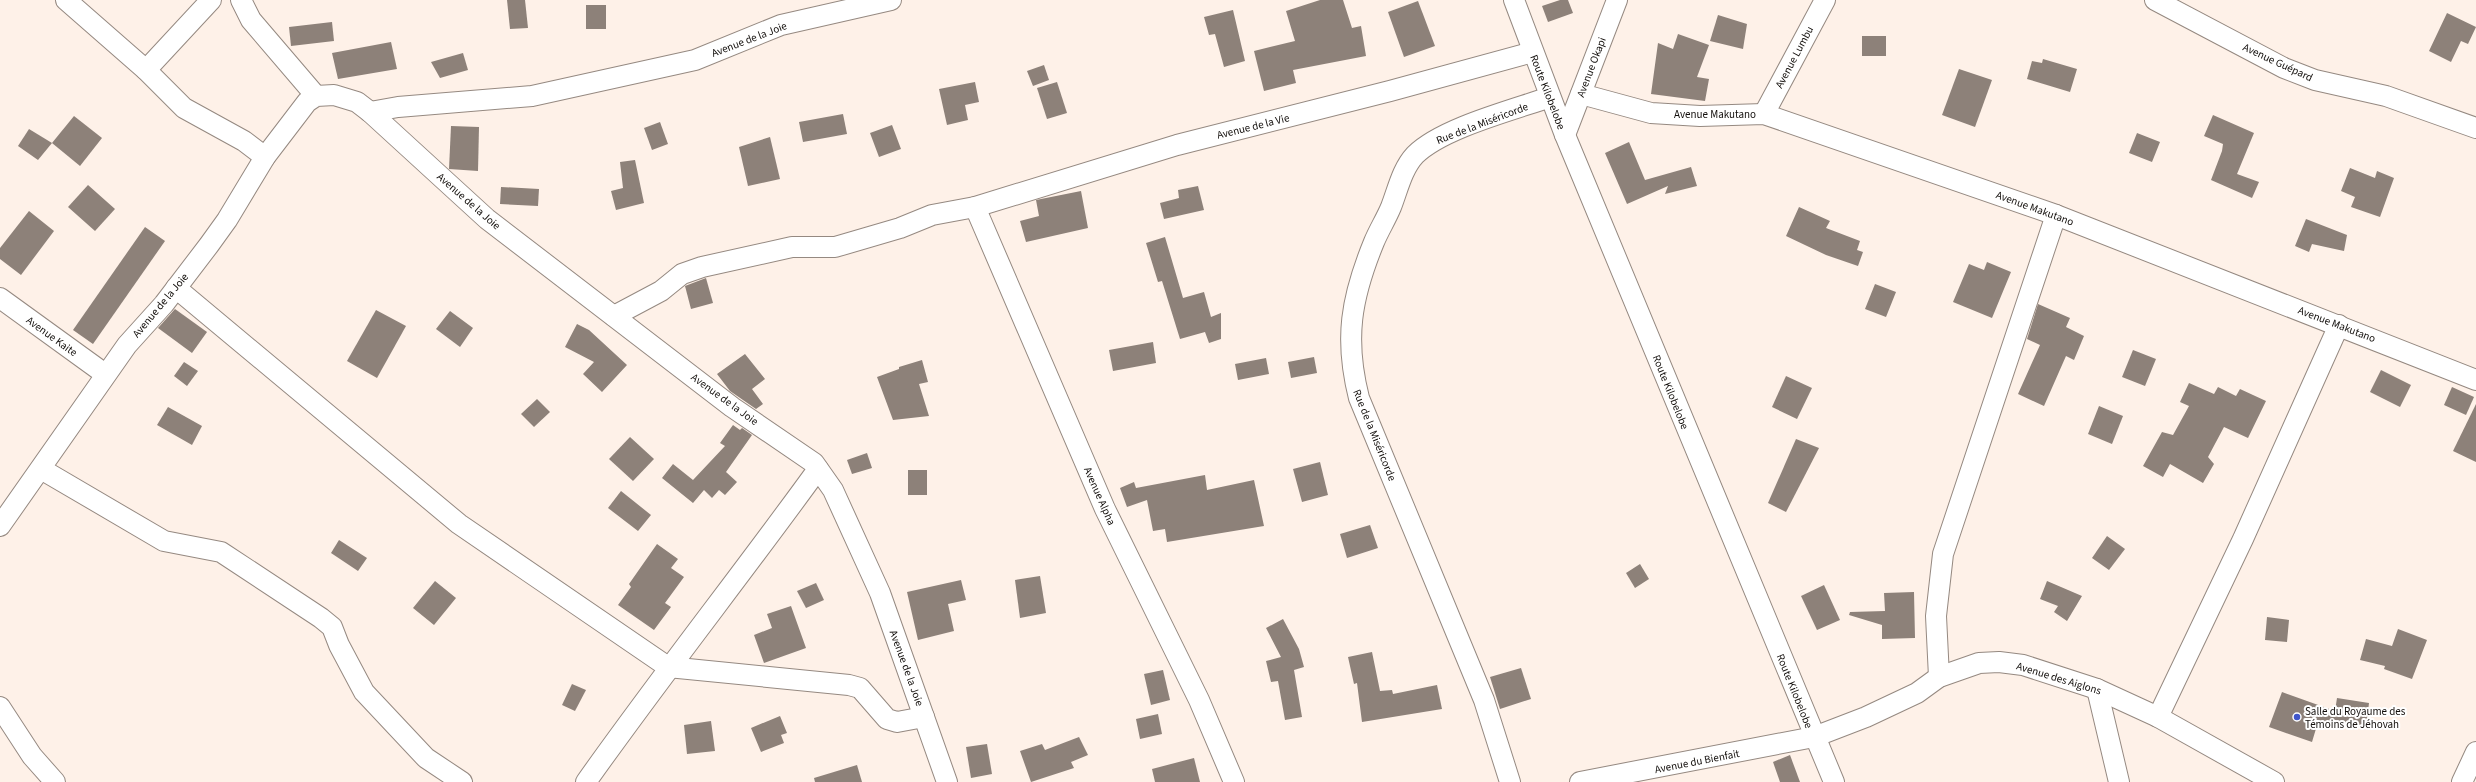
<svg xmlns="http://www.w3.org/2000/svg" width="2476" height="782" viewBox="0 0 2476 782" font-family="'Source Sans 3',sans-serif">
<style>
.building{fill:#8d8179}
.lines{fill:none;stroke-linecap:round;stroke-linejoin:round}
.minor-casing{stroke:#958981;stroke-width:22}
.minor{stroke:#fff;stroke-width:20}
.poi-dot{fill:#4056ca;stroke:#fff;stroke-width:1.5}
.labels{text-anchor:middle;stroke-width:4;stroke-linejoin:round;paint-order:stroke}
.street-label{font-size:11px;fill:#120e0b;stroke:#fff}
.poi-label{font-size:11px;fill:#120e0b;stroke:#fff;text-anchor:start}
</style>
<rect width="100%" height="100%" fill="#fef1e8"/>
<!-- building -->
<g class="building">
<path d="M507 0H525L528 28 510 29Z"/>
<path d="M1320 0H1343L1352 28 1361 26 1366 56 1293 70 1296 83 1264 91 1254 51 1295 41 1286 11Z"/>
<path d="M1560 0H1568L1573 13 1548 22 1542 6Z"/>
<path d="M1418 1 1435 46 1404 57 1388 12Z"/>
<rect x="586" y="5" width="20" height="24"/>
<path d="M1233 10 1245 61 1224 67 1215 34 1209 35 1204 17Z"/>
<path d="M2447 13 2476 27 2468 44 2461 41 2451 62 2429 51Z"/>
<path d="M1718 15 1747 24 1743 49 1710 41Z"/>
<path d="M332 22 334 41 291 46 289 27Z"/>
<path d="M1678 34 1709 45 1697 77 1709 79 1705 101 1651 94 1658 43 1673 49Z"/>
<rect x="1862" y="36" width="24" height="20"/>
<path d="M391 42 397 69 338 79 332 53Z"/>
<path d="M463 53 468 70 440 78 431 62Z"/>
<path d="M2043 59 2077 69 2070 92 2027 79 2032 61 2042 63Z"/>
<path d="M1044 65 1049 80 1033 86 1027 71Z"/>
<path d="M1959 69 1992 80 1975 127 1942 115Z"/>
<path d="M975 82 979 102 965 105 968 120 947 125 939 89Z"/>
<path d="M1057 82 1067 113 1047 119 1037 88Z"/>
<path d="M843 114 847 134 803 142 799 122Z"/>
<path d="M2213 115 2254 133 2237 174 2259 182 2252 198 2211 180 2222 151 2223 144 2204 136Z"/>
<path d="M74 116 102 138 80 166 52 143Z"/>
<path d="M660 122 668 144 652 150 644 128Z"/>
<path d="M892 125 901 149 879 157 870 133Z"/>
<path d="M451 126 479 127 478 171 449 169Z"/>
<path d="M29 129 52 143 38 160 18 146Z"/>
<path d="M2137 133 2160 142 2152 162 2129 153Z"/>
<path d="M770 137 780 179 748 186 739 147Z"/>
<path d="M1629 142 1645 180 1691 167 1697 186 1665 194 1668 186 1627 204 1605 153Z"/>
<path d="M635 160 644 203 616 210 611 191 623 188 620 162Z"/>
<path d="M2350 168 2375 178 2377 171 2394 178 2380 217 2351 207 2355 197 2341 191Z"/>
<path d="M88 185 115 209 95 231 68 207Z"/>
<path d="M1198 186 1204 210 1164 219 1160 203 1179 198 1178 190Z"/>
<path d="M501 187 539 189 538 206 500 204Z"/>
<path d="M1081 191 1088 228 1026 242 1020 221 1039 216 1036 200Z"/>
<path d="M1799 207 1830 221 1826 228 1860 241 1857 250 1863 252 1858 266 1826 255 1786 236Z"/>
<path d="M29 211 54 231 21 275 0 259V248Z"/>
<path d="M2306 219 2347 235 2344 251 2312 244 2309 252 2295 246Z"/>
<path d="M145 227 165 241 93 344 73 330Z"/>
<path d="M1165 237 1183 298 1204 292 1211 317 1221 313V339L1209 343 1205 332 1180 339 1162 281 1158 282 1146 243Z"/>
<path d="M1987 262 2011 272 1992 318 1953 302 1969 264 1984 270Z"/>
<path d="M706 278 713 303 691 309 685 286Z"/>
<path d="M1875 284 1896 292 1886 317 1865 309Z"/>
<path d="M2038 304 2070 318 2066 327 2084 336 2074 360 2066 356 2044 406 2018 394 2040 345 2027 339Z"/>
<path d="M175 309 207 332 192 353 158 328Z"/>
<path d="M376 310 406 326 377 378 347 361Z"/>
<path d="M450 311 473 328 460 347 436 329Z"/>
<path d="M577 324 589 330 627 365 602 392 583 374 594 362 565 347Z"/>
<path d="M1153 342 1156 363 1113 371 1109 350Z"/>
<path d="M2133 350 2156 359 2145 386 2122 377Z"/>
<path d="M745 354 765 379 752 389 763 404 756 409 730 391 717 374Z"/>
<path d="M1314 357 1317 373 1291 378 1288 362Z"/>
<path d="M1266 358 1269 374 1238 380 1235 364Z"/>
<path d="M922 360 928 382 919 384 929 416 893 420 877 377 899 369V367Z"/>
<path d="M184 362 198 371 187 386 174 376Z"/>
<path d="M2381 370 2411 385 2400 407 2370 392Z"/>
<path d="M1786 376 1812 388 1797 419 1772 407Z"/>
<path d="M2189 383 2214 394 2218 387 2236 396 2240 389 2266 401 2248 438 2224 427 2208 457 2214 464 2203 483 2170 464 2163 477 2143 466 2162 432 2173 435 2189 406 2180 402Z"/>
<path d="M2452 387 2474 397 2466 415 2444 405Z"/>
<path d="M537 399 550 412 534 427 521 414Z"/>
<path d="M2476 404V462L2453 451Z"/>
<path d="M2099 406 2123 416 2112 444 2088 434Z"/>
<path d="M168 407 202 426 192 445 157 425Z"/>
<path d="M733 425 740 430 742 428 752 435 726 472 737 482 725 495 719 490 712 498 704 490 693 503 662 478 673 464 693 480 725 446 720 443Z"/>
<path d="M630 437 654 459 633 481 609 459Z"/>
<path d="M1796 439 1819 448 1786 512 1768 503Z"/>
<path d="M867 453 872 468 852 474 847 460Z"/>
<path d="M1320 462 1328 495 1302 502 1293 469Z"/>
<rect x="908" y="470" width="19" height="25"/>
<path d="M1205 475 1207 490 1254 480 1264 526 1167 542 1165 529 1153 531 1147 500 1127 507 1120 488 1134 482 1136 488Z"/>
<path d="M621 491 651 515 638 531 608 508Z"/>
<path d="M1370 525 1378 548 1347 558 1340 534Z"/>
<path d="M2107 536 2125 549 2109 570 2092 558Z"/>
<path d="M339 540 367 558 358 571 331 553Z"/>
<path d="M657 544 678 559 671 568 684 577 665 603 671 607 654 630 618 605 631 587 629 584Z"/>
<path d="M1640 564 1649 579 1635 588 1626 573Z"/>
<path d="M1040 576 1046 613 1020 618 1015 580Z"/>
<path d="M961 580 966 600 948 604 954 631 918 640 907 592Z"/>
<path d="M435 581 456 598 434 625 413 608Z"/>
<path d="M2047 581 2082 596 2067 621 2054 612 2058 606 2040 599Z"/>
<path d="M816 583 824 600 806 608 797 591Z"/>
<path d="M1824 585 1840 620 1817 630 1801 596Z"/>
<path d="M1914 592 1915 638 1882 639V625L1849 615 1850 612 1885 611 1884 593Z"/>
<path d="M791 606 806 648 764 663 754 635 772 628 767 614Z"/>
<path d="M2267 617 2289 620 2287 642 2265 640Z"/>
<path d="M1283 619 1299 649 1304 667 1294 670 1302 717 1285 720 1278 681 1271 682 1266 661 1281 657 1266 628Z"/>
<path d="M2398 629 2427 640 2412 679 2384 669 2385 666 2360 660 2366 639 2392 646Z"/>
<path d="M1372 652 1380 691 1392 690 1393 694 1437 685 1442 709 1362 722 1357 683 1354 684 1348 657Z"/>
<path d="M1521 668 1531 699 1500 709 1490 677Z"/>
<path d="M1163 670 1170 700 1151 705 1144 674Z"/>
<path d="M572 684 586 690 575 711 562 705Z"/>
<path d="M2282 692 2335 711 2337 698 2369 703 2366 728 2318 722 2312 742 2269 727Z"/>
<path d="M1158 714 1162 734 1140 739 1136 719Z"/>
<path d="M780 716 787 733 781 735 784 743 761 752 751 728Z"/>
<path d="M711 721 715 751 687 754 684 725Z"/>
<path d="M1079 737 1088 755 1071 762 1074 768 1031 782 1020 751 1042 744 1045 750Z"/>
<path d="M987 744 992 774 971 778 966 747Z"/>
<path d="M1790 755 1800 782H1780L1773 762Z"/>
<path d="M1194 758 1200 782H1155L1152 769Z"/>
<path d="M857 765 862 782H815L814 778Z"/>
</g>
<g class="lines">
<!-- minor casing -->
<g class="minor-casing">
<g id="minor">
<path d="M66 0 146 70 184 108 244 141 265 157"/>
<path d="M241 0 251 20 316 96"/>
<path d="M1514 0 1565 135 1834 782"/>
<path d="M2155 0 2284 68 2315 80 2386 96 2476 128"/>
<path d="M146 70 211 0"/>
<path d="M1581 94 1651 113 1700 116 1764 114 2056 215 2476 380"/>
<path d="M370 112 398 107 532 96 695 60 781 25 891 0"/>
<path d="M1764 114 1825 0"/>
<path d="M1565 135 1617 0"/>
<path d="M975 207 1105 509 1199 700 1234 782"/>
<path d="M176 288 459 524 668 667 849 685 860 688 887 719 897 722 924 717"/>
<path d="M0 298 105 374"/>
<path d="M614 316 661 291 682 274 702 267 792 247H835L900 228 932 215 975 207 1177 145 1390 91 1533 52"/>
<path d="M41 469 164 541 221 552 321 618 332 627 339 645 364 692 426 758 462 782"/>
<path d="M0 526 127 345 164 304 209 245 227 220 265 157 307 102 316 96 334 95 357 102 370 112 487 219 732 407 814 463 833 490 880 593 947 782"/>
<path d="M1939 677 1936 616 1943 554 2056 215"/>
<path d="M2097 689 2119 782"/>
<path d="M0 707 32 756 55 782"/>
<path d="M2158 717 2243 539 2339 325"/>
<path d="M586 782C661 676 742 574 818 469"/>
<path d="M1510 782 1484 700 1359 398C1344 339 1351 298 1374 242 1379 230 1386 219 1391 207 1398 189 1402 169 1415 155 1442 128 1513 110 1550 97"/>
<path d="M1580 782 1814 737 1866 717 1917 693 1939 677 1979 663 1999 662 2023 665 2097 689 2158 717 2274 782"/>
<path d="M2462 782 2476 752"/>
</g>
</g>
<!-- minor -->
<use href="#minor" class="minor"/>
</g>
<!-- markers -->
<circle class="poi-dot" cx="2297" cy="717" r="4"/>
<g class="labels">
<!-- street labels -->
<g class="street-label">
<text transform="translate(749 39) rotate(-21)" y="4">Avenue de la Joie</text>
<text transform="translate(1794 57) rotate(-62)" y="4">Avenue Lumbu</text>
<text transform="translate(2278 62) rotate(25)" y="4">Avenue Guépard</text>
<text transform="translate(1591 67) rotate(-69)" y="4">Avenue Okapi</text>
<text transform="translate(1548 92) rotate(69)" y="4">Route Kilobelobe</text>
<text x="1715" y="118">Avenue Makutano</text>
<text transform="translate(1482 123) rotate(-21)" y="4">Rue de la Miséricorde</text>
<text transform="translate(1253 126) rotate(-14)" y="4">Avenue de la Vie</text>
<text transform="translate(469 201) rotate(41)" y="4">Avenue de la Joie</text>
<text transform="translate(2035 208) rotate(20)" y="4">Avenue Makutano</text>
<text transform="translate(160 305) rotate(-50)" y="4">Avenue de la Joie</text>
<text transform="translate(2337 324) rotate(21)" y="4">Avenue Makutano</text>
<text transform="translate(52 336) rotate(36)" y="4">Avenue Kaite</text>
<text transform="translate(1671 392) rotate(68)" y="4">Route Kilobelobe</text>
<text transform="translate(725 399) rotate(36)" y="4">Avenue de la Joie</text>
<text transform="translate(1375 435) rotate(68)" y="4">Rue de la Miséricorde</text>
<text transform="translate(1100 496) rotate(66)" y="4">Avenue Alpha</text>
<text transform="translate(907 668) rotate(70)" y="4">Avenue de la Joie</text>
<text transform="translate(2059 678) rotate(17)" y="4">Avenue des Aiglons</text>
<text transform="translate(1795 691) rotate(68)" y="4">Route Kilobelobe</text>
<text transform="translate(1697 761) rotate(-11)" y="4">Avenue du Bienfait</text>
</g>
<!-- poi labels -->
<g class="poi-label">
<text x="2305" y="715">Salle du Royaume des<tspan x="2305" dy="13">Témoins de Jéhovah</tspan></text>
</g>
</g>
</svg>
